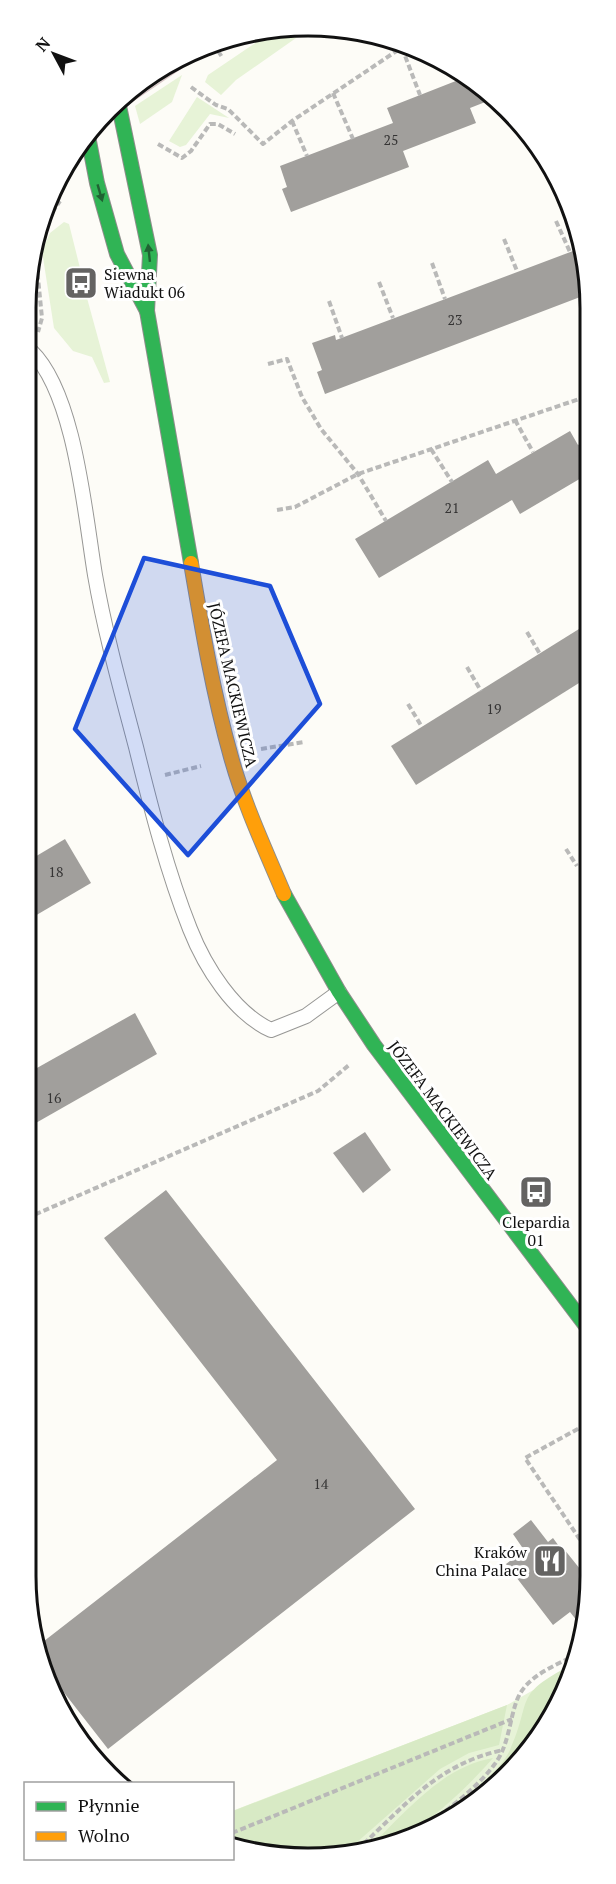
<svg xmlns="http://www.w3.org/2000/svg" width="616" height="1884" viewBox="0 0 616 1884" font-family="'PT Serif',serif">
<style>
.green{fill:#e7f3d7}
.forest{fill:#d8eac5}
.building{fill:#a19f9c}
.lines{fill:none;stroke-linecap:round;stroke-linejoin:round}
.lane-casing{stroke:#979795;stroke-width:16}
.fast-casing{stroke:#8e8d8b;stroke-width:16}
.slow-casing{stroke:#8e8d8b;stroke-width:16}
.path{stroke:#b9b9b8;stroke-width:4;stroke-dasharray:6 3;stroke-linecap:butt}
.lane{stroke:#fffffe;stroke-width:14}
.fast{stroke:#30b455;stroke-width:14}
.slow{stroke:#ff9f0a;stroke-width:14}
.tram{stroke:#d9c6c7;stroke-width:1.5}
.oneway{fill:#206233}
.marked{fill:#1d4ed8;fill-opacity:0.2;stroke:#1d4ed8;stroke-width:4.5;stroke-linejoin:round}
.labels{text-anchor:middle;stroke-width:6;stroke-linejoin:round;paint-order:stroke}
.number-label{font-size:14px;fill:#353434}
.poi-label{font-size:16px;fill:#111;stroke:#fff;text-anchor:start}
.street-label{font-size:16px;fill:#111;stroke:#fff}
.rim{fill:none;stroke:#111;stroke-width:3}
</style>
<rect width="100%" height="100%" fill="#fdfcf7"/>
<!-- green -->
<g class="green">
<path d="M273 31H306L236 80 221 95 205 82 208 75Z"/>
<path d="M182 75 172 102 140 124 135 106Z"/>
<path d="M197 97 229 118 210 114 186 145 180 147 169 141Z"/>
<path d="M64 222 69 224 80 268 73 270 81 299 87 298 110 382 104 383 92 357 73 351 54 328 42 251 50 233Z"/>
<path d="M570 1669 543 1733 480 1800 381 1849 271 1856 233 1844 232 1811 507 1705Z"/>
</g>
<!-- forest -->
<g class="forest">
<path d="M571 1665 543 1733 480 1800 479 1791C489 1777 502 1766 510 1750 533 1698 512 1696 571 1665Z"/>
<path d="M507 1705 499 1745 469 1753 440 1769 347 1851 271 1856 233 1844V1811Z"/>
<path d="M493 1758C466 1789 407 1847 366 1850 404 1815 440 1767 493 1758Z"/>
</g>
<!-- building -->
<g class="building">
<path d="M466 77 493 99 470 108 476 123 403 151 409 167 291 212 282 189 287 187 280 166 393 123 387 108Z"/>
<path d="M581 248 588 271V294L325 394 317 372 322 370 312 343 335 335 336 340Z"/>
<path d="M570 431 578 445 588 439V474L520 514 512 500 379 578 355 539 488 460 496 474Z"/>
<path d="M587 624V678L416 785 391 746Z"/>
<path d="M65 839 91 883 28 920V861Z"/>
<path d="M135 1013 157 1054 27 1128 28 1073Z"/>
<path d="M365 1132 391 1170 363 1193 333 1153Z"/>
<path d="M166 1190 415 1509 108 1749 44 1667 39 1645 277 1460 104 1238Z"/>
<path d="M531 1520 548 1542 553 1538 561 1549H564L584 1574 580 1583 585 1589V1631L570 1612 553 1625 506 1564 524 1550 513 1534Z"/>
</g>
<g class="lines">
<!-- lane casing -->
<g class="lane-casing">
<path id="lane" d="M31 351C75 393 85 515 95 575 105 633 121 690 136 747 151 808 167 871 190 929 205 967 234 1013 271 1030L306 1016 339 992"/>
</g>
<!-- fast casing -->
<g class="fast-casing">
<g id="fast">
<path d="M119 106 150 255 147 311 191 563"/>
<path d="M88 136 97 183 117 254 147 311"/>
<path d="M284 894 339 992 374 1045 586 1326"/>
</g>
</g>
<!-- slow casing -->
<g class="slow-casing">
<path id="slow" d="M191 563C202 628 213 693 231 757 244 804 265 849 284 894"/>
</g>
<!-- path -->
<g class="path">
<path d="M402 48 420 95"/>
<path d="M218 51 222 57"/>
<path d="M191 87 216 105 228 109 263 144 292 121 404 46"/>
<path d="M333 93 353 139"/>
<path d="M292 121 307 156"/>
<path d="M158 144 182 158 191 151 210 124H218L235 134"/>
<path d="M556 221 570 252"/>
<path d="M42 227 60 201"/>
<path d="M37 238 35 248 42 318 38 332"/>
<path d="M504 239 517 271"/>
<path d="M432 263 445 299"/>
<path d="M379 282 393 318"/>
<path d="M329 301 342 338"/>
<path d="M268 364 287 359 302 397 321 429 358 474 386 521"/>
<path d="M515 420 533 452"/>
<path d="M431 449 452 482"/>
<path d="M277 510 295 507 358 474 588 396"/>
<path d="M585 595 587 598"/>
<path d="M527 632 540 654"/>
<path d="M467 667 481 691"/>
<path d="M408 704 422 727"/>
<path d="M261 749 304 742"/>
<path d="M165 775 201 766"/>
<path d="M566 849 577 866"/>
<path d="M27 1218 318 1091 349 1065"/>
<path d="M585 1547 525 1458 585 1425"/>
<path d="M451 1806 459 1811"/>
<path d="M425 1827C449 1808 476 1789 494 1765 509 1746 509 1721 517 1700 526 1676 555 1666 575 1655"/>
<path d="M232 1833 512 1719"/>
<path d="M357 1850C405 1806 437 1764 503 1750"/>
</g>
<!-- lane -->
<use href="#lane" class="lane"/>
<!-- fast -->
<use href="#fast" class="fast"/>
<!-- slow -->
<use href="#slow" class="slow"/>
<!-- tram -->
<path class="tram" d="M102 122 211 48"/>
</g>
<!-- one-way arrows -->
<defs><path id="oneway-solid" d="M-6-.8H1V-3.2L6.5 0L1 3.2V.8H-6Z" transform="scale(1.5)"/></defs>
<g class="oneway">
<use href="#oneway-solid" transform="translate(100 193) rotate(74)"/>
<use href="#oneway-solid" transform="translate(149 253) rotate(-96)"/>
</g>
<!-- marked area -->
<path class="marked" d="M144 558 270 586 320 704 188 855 75 729Z"/>
<!-- icons -->
<defs>
<g id="bus-square" transform="scale(1.725)"><rect x="-9" y="-9" width="18" height="18" rx="4" fill="#646362" stroke="#fff"/><path d="M-5-6H5V4H4V6H2V4H-2V6H-4V4H-5ZM-3.5-4V0h7V-4ZM-3.5 1.2v1.5H-2V1.2ZM2 1.2v1.5H3.5V1.2Z" fill="#fff"/></g>
<g id="restaurant-square" transform="scale(1.725)"><rect x="-9" y="-9" width="18" height="18" rx="4" fill="#646362" stroke="#fff"/><path d="M-5-6h1v4h1v-4h1v4h1v-4h1v5L-1.5 .5V6h-2V.5L-5-1ZM5-6V6H3V1.5H1.5Q1.5-4 5-6Z" fill="#fff"/></g>
</defs>
<g fill-rule="evenodd">
<use href="#bus-square" x="81" y="283"/>
<use href="#bus-square" x="536" y="1192"/>
<use href="#restaurant-square" x="550" y="1561"/>
</g>
<g class="labels">
<!-- number labels -->
<g class="number-label">
<text x="391" y="145">25</text>
<text x="455" y="325">23</text>
<text x="452" y="513">21</text>
<text x="494" y="714">19</text>
<text x="56" y="877">18</text>
<text x="54" y="1103">16</text>
<text x="321" y="1489">14</text>
</g>
<!-- poi labels -->
<g class="poi-label">
<text x="104" y="280">Siewna<tspan x="104" dy="18">Wiadukt 06</tspan></text>
<text x="536" y="1228" text-anchor="middle">Clepardia<tspan x="536" dy="18">01</tspan></text>
<text x="527" y="1558" text-anchor="end">Kraków<tspan x="527" dy="18">China Palace</tspan></text>
</g>
<!-- street labels -->
<g class="street-label">
<text transform="translate(233 685) rotate(77)" y="6">JÓZEFA MACKIEWICZA</text>
<text transform="translate(443 1110) rotate(53)" y="6">JÓZEFA MACKIEWICZA</text>
</g>
</g>
<!-- crop -->
<path d="M0 0H616V1884H0ZM308 36H308A272 272 0 0 1 580 308V1576A272 272 0 0 1 308 1848H308A272 272 0 0 1 36 1576V308A272 272 0 0 1 308 36Z" fill="#fff" fill-rule="evenodd"/>
<path class="rim" d="M308 36H308A272 272 0 0 1 580 308V1576A272 272 0 0 1 308 1848H308A272 272 0 0 1 36 1576V308A272 272 0 0 1 308 36Z"/>
<!-- legend -->
<rect x="24" y="1782" width="210" height="78" fill="#ffffff" stroke="#a0a0a0" stroke-width="1.5"/>
<rect x="36" y="1802" width="30" height="9" fill="#30b455" stroke="#a0a0a0" stroke-width="1.5"/>
<text x="78" y="1812" font-size="18" fill="#111111">Płynnie</text>
<rect x="36" y="1832" width="30" height="9" fill="#ff9f0a" stroke="#a0a0a0" stroke-width="1.5"/>
<text x="78" y="1842" font-size="18" fill="#111111">Wolno</text>
<!-- north arrow -->
<g transform="translate(54 54) rotate(311)" stroke="#ffffff" stroke-width="4.5" paint-order="stroke">
<path d="M0-4.5L10 22L0 15L-10 22Z" fill="#111111"/>
<text y="-9" font-size="16" font-weight="bold" text-anchor="middle" fill="#111111">N</text>
</g>
</svg>
